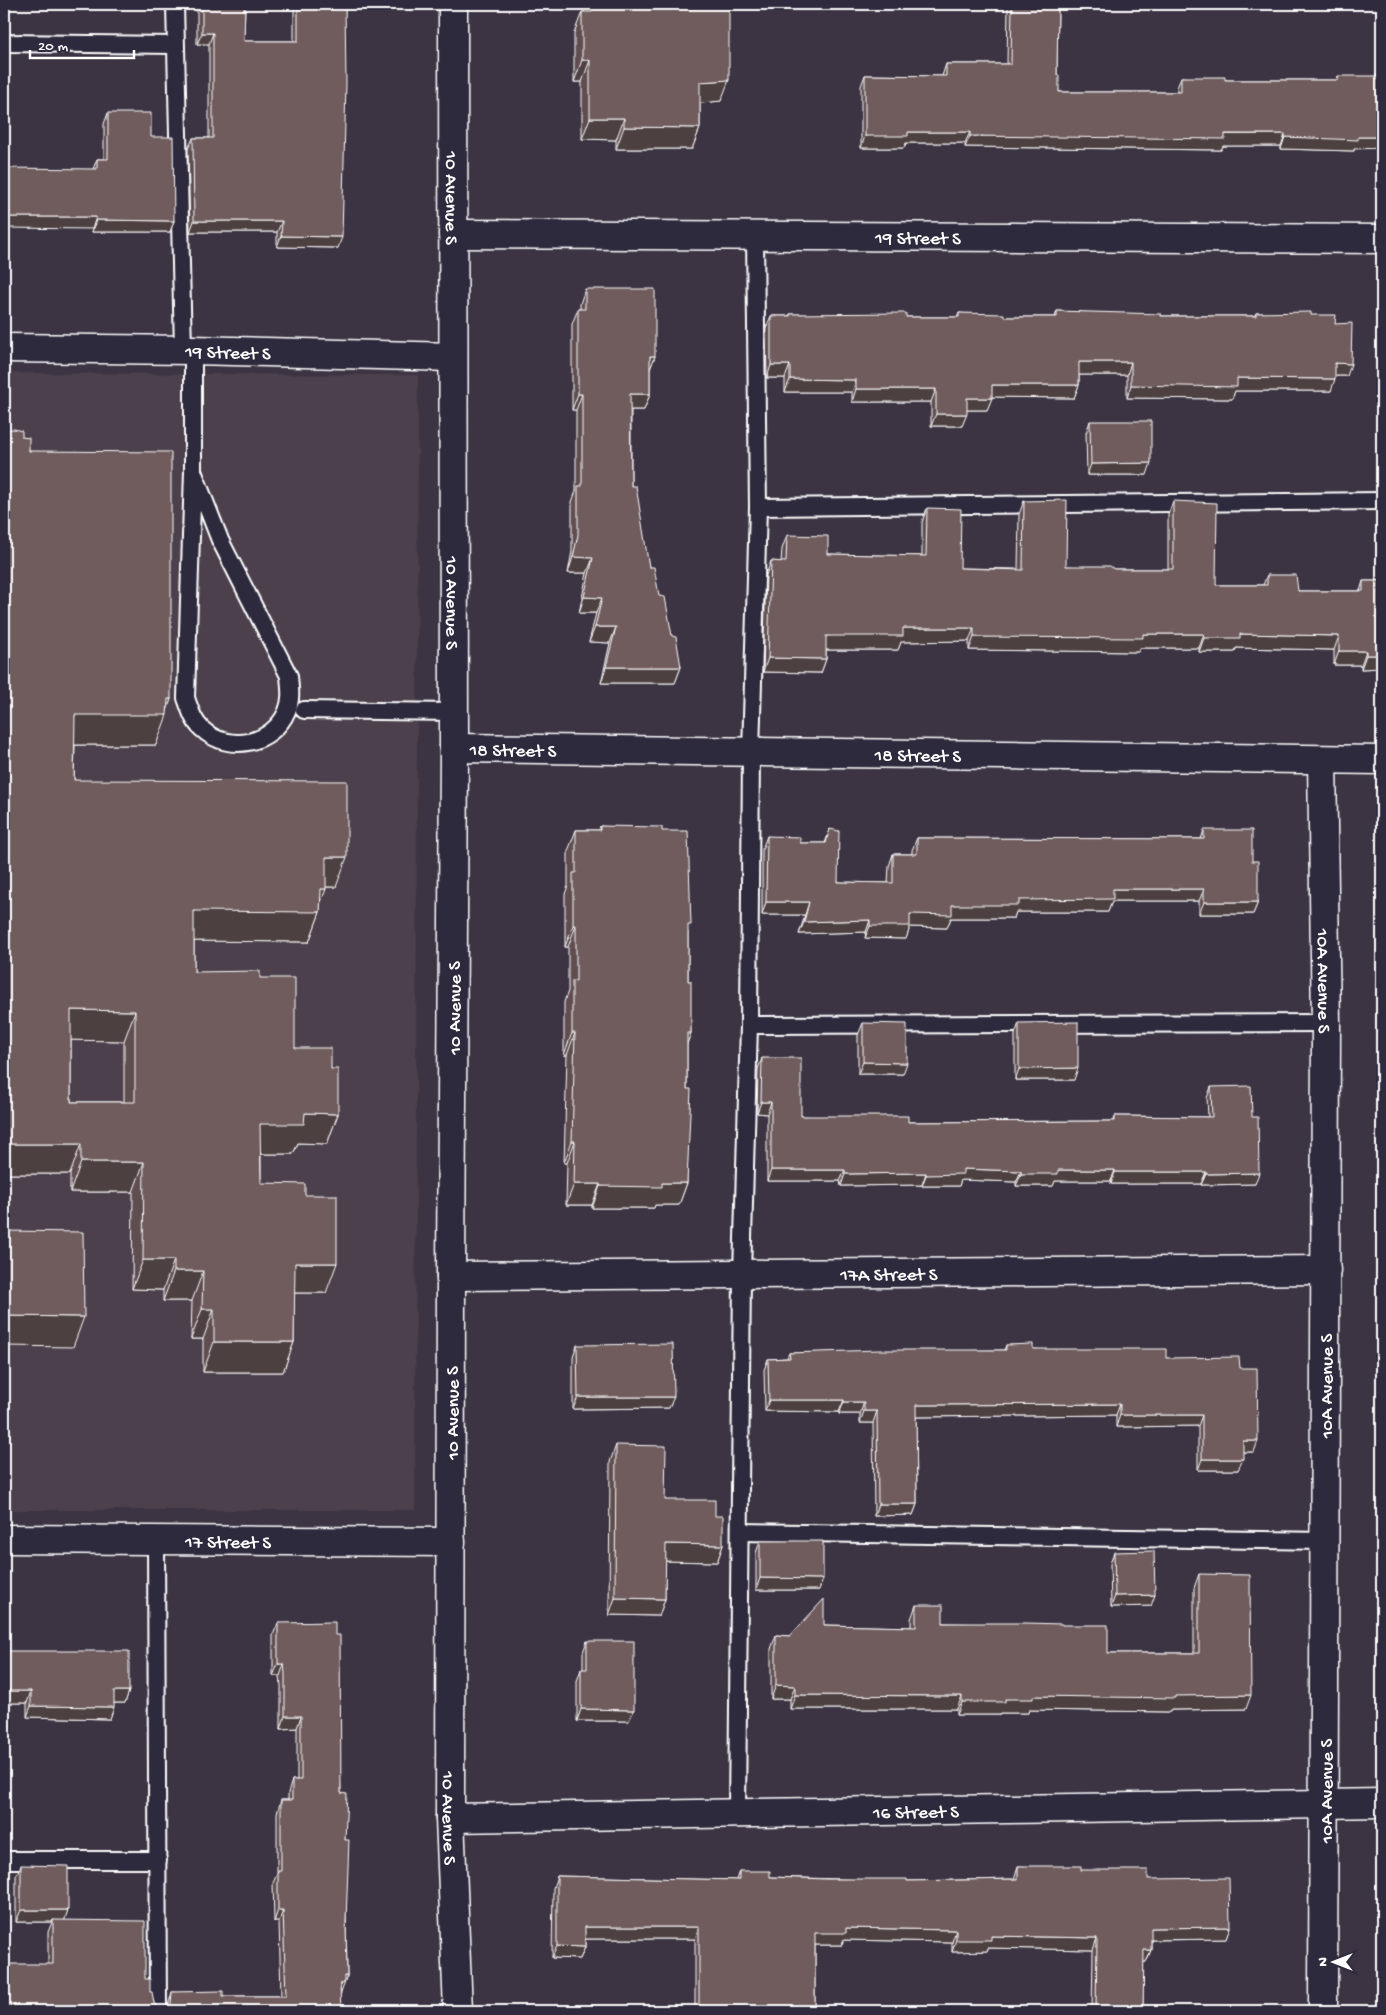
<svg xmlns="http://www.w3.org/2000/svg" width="1386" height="2015" viewBox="0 0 1386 2015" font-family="'Gochi Hand',sans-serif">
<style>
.built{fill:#4b404b}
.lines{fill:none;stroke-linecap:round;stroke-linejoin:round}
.lane-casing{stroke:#fff;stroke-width:20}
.street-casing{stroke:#fff;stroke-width:31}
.secondary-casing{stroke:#fff;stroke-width:31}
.lane{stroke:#2f2a3d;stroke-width:16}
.street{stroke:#2f2a3d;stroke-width:28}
.secondary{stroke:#2f2a3d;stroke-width:28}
.wall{fill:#5f4e50;stroke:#fff;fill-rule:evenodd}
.shaded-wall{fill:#4e4041;stroke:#fff}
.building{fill:#6f5b5d;stroke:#fff;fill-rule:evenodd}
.labels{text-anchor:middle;stroke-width:4;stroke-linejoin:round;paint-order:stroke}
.street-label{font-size:19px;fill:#fff;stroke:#2f2a3d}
</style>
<rect width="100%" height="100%" fill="#3c3443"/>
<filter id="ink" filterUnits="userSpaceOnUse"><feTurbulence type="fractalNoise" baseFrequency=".02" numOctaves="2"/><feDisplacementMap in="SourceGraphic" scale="10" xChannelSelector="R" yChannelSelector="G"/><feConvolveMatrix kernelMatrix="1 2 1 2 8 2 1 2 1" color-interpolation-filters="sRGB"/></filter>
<g filter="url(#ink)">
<!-- built -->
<path class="built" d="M4 373 418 375 415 1510H4Z"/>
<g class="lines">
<!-- lane casing -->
<g class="lane-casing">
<g id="lane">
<path d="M175 4 183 350"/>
<path d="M4 43 175 45"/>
<path d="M193 350V471"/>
<path d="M193 471 220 540 289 676C290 688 292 699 287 711 273 744 229 754 202 729 193 721 190 709 186 698Z"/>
<path d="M758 507 1382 501"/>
<path d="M304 710 454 712"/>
<path d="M749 1025 1326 1023"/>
<path d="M740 1532 1324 1541"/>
<path d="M156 1540 158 2011"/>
<path d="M737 1813 742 1274 749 1025 751 752 758 507 755 236"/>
<path d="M4 1860H158"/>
</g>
</g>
<!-- street casing -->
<g class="street-casing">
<g id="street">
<path id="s1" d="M453 234 1382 239"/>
<path id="s2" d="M4 348 193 350 452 357"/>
<path id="s3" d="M454 748 1382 760"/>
<path id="s4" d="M1322 760 1326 1023 1323 2011"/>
<path id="s5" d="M451 1276 1326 1270"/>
<path id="s6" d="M4 1539 451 1542"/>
<path id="s7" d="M450 1818 1382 1803"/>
</g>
</g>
<!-- secondary casing -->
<g class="secondary-casing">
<g id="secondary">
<path id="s8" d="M453 4 454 748 451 1276 450 1818 458 2011"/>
</g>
</g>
<!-- lane -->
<use href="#lane" class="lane"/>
<!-- street -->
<use href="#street" class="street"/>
<!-- secondary -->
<use href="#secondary" class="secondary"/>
</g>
<!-- wall -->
<g class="wall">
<path d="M198 4H245L244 41H294V4H345L338 248 277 247V232H190L188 149 193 138H209V44H197V7Z"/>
<path d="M584 4H729L721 101 700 103V128L692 149H616V140L582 139V82H574V33L582 12H584Z"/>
<path d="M1008 4H1058L1057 75 1059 92H1177V88L1181 77 1225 80H1337L1338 76 1354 149V151L1281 149V146H1223L1221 150 965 147V143H906L904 148H861V86L865 75 942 76 946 64H1007Z"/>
<path d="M108 113 151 137 174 221 170 232H92L93 169 97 159H104V124Z"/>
<path d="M585 289 655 356 650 369V394L644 410H631V486L649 567 681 667 675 683H601L610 643 589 642 596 613H579L587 573H568L572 551V502L576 491V410H572V324L578 309H580V304Z"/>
<path d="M1057 311 1161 316H1254L1256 313 1311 315 1335 324 1347 376H1335L1331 391H1235L1232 399 1127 398V375H1079V385L1074 398 992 397 987 410H967L962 426H931V402H852V392H785V378H767L766 328 771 316H789L790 314 906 317H957L959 313 1004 317H1055Z"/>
<path d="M1090 421 1147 475H1087L1086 433Z"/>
<path d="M22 437 171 699 156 745H75L74 780 336 887H326L320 904V912L309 942 194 941V972L260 978 295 1048 331 1069 338 1114 327 1144 298 1143 293 1154H261V1183L305 1195 326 1293H294V1342L283 1372H203V1339H191L192 1301H163V1290L132 1289 133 1192H70V1174H4ZM71 1040 124 1041V1102H71Z"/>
<path d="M1024 501 1066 566 1114 569H1168V515L1173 501 1216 585H1263L1267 575 1298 591H1360L1363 581H1382V668L1361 669V665H1334V650L1236 648 1235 652H1199V648H1140L1138 652 969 650V641L901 642 898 650H826V659L821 673 763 672 766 575 771 561 781 562 782 549 787 535 828 554 922 556V522L927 508 960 568 1018 569 1019 514Z"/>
<path d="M600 826 662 831 688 933V981L691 1033 687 1043V1183L679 1205H655L654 1208H592V1205H566L567 1163H564L567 1055H564V1002L568 991V947H565V894L568 886V851L576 830H599Z"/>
<path d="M830 829 838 882 888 883 889 866 893 854H912V850L917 838 1201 839 1204 830 1252 861 1258 902 1253 914H1199V901H1112L1108 912H1016L1014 918H951L947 928 910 927 906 939 865 938 866 932 799 934 805 915H762V849L767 836 800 843H825Z"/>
<path d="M863 1023 903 1074H858V1035Z"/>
<path d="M1019 1023 1074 1080H1015V1034Z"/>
<path d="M762 1058 801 1116 908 1122 1114 1121 1115 1116 1208 1117 1207 1098 1211 1087 1252 1117 1255 1184 1201 1185V1184H1111V1181H1055L1053 1186H1016V1182L961 1180 959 1186H922V1185L841 1186 840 1181H767V1114L757 1113 758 1069Z"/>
<path d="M577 1345 669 1408 573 1409V1356Z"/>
<path d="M1006 1345 1033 1349 1166 1358 1240 1368 1254 1452H1243L1238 1470H1198V1426L1116 1427V1415L916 1417 917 1504 913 1515 874 1516 873 1423H860V1414H839V1412L765 1411 764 1370 768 1359 787 1358 789 1353 1004 1350Z"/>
<path d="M616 1445 665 1500 715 1516 723 1545 717 1562 665 1561V1599L659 1616 609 1615 610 1462Z"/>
<path d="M760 1541 819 1590H756V1553Z"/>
<path d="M1114 1552 1151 1606 1111 1607 1110 1564Z"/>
<path d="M1199 1574 1246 1709 1171 1710 1170 1712 1029 1710 1028 1713H1000V1715H957V1709H790V1699H771V1649L776 1635 790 1636 824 1625 911 1627V1619L916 1605 943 1623 1062 1625 1108 1653H1194V1588Z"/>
<path d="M278 1623 335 1635 341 1793 345 1840 347 1976 340 1994 341 2011H4L48 1964V1932L52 1922H16V1876L21 1865 68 1910 64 1920 145 1979 150 1992 154 2003 158 2008 163 2009 168 2006 172 1992 223 1996H281L279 1922H274L273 1883 277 1874V1813L281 1800H288V1793L292 1780H297V1728L281 1729V1686L280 1676H273V1635Z"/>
<path d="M587 1641 634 1710 629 1721H577V1681L581 1669H583V1652Z"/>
<path d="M4 1651 129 1691 125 1703H114L110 1719 27 1717V1703H4Z"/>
<path d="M1018 1866 1081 1870 1148 1879 1230 1927 1226 1939 1151 1940V1950L1146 1962H1143V2011H1092L1093 1950 988 1948 987 1951 952 1952V1942L844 1940 842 1945H815V2009L814 2011H695V1939H585V1947L580 1959 552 1958 553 1888 557 1876 736 1880 739 1871 770 1877 907 1881 1014 1879Z"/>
<path d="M1382 1979V2011H1380L1381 1983Z"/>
</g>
<!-- shaded-wall -->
<g class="shaded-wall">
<path d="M202 33H213L209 44H197Z"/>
<path d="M582 60H590L582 82H574Z"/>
<path d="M729 80 721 101 692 104 700 82Z"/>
<path d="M590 118H624L616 140 582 139Z"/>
<path d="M624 127 700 128 692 149H616Z"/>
<path d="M908 132H970L965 143H906L904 148H861L865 136Z"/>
<path d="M1285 134 1281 146H1223L1221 150 965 147 970 136Z"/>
<path d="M1285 137H1382V148L1354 149V151L1281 149Z"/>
<path d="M4 217H96L92 229 4 228Z"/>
<path d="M96 220 174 221 170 232H92Z"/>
<path d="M194 221H282L277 232H190Z"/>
<path d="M281 236 342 237 338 248 277 247Z"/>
<path d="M650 356H655L649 372Z"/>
<path d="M1079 362H1131L1127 375H1074Z"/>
<path d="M1335 363 1351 364 1347 376H1331Z"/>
<path d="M771 365H790L785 378H767Z"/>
<path d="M1237 378 1335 379 1331 391H1235L1232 399 1127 398 1131 385Z"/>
<path d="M790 379 856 380 852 392H785Z"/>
<path d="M992 385H1079L1074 398 987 397Z"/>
<path d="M856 389H936L931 402H852Z"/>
<path d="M578 394H582L576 410H572Z"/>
<path d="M630 394H650L644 410H625Z"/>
<path d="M967 398H992L987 410H963Z"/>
<path d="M936 414H967L962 426H931Z"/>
<path d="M1151 463 1147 475H1087L1091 464Z"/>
<path d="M573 557 593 558 587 573H568Z"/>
<path d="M584 597 602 598 596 613H579Z"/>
<path d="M595 627H616L610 643 589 642Z"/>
<path d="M903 628H974L969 641 901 642 898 650H821L826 636Z"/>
<path d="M1143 634H1204L1199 648H1140L1138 652 969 650 974 637Z"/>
<path d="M1240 634 1339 636 1334 650 1236 648 1235 652H1199L1204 638Z"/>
<path d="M1339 651H1366L1361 665H1334Z"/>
<path d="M1366 655H1382V668L1361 669Z"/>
<path d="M768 658 826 659 821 673 763 672Z"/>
<path d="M606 667H681L675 683H601Z"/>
<path d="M168 699H171L165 715H167L156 745H64L75 715Z"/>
<path d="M326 857H347L336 887H315Z"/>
<path d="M321 889H326L317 912H320L309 942 183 941 194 911Z"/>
<path d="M1113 889H1204L1199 901H1112L1108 912H1016L1014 918H951L947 928 910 927 906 939 865 938 870 926 910 914 952 905 1019 900Z"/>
<path d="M766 902H809L805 915H762Z"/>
<path d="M1204 902H1258L1253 914H1199Z"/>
<path d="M870 920 866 932 799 934 804 922Z"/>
<path d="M573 925H576L568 947H565Z"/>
<path d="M71 1010 135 1011 124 1041 61 1040Z"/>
<path d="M572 1033H575L567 1055H564Z"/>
<path d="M687 1033H691L683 1055Z"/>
<path d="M863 1062 907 1063 903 1074H858Z"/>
<path d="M1078 1068 1074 1080H1015L1019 1069Z"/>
<path d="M761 1102H771L767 1114 757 1113Z"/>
<path d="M305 1113 338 1114 327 1144 298 1143 293 1154H249L260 1124Z"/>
<path d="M572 1141H575L567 1163H564Z"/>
<path d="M4 1144H81L70 1174H4Z"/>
<path d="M81 1162H144L133 1192H70Z"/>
<path d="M963 1169 1021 1171 1016 1182 961 1180 959 1186H922L926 1175Z"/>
<path d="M771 1170H845L840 1181H767Z"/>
<path d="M1058 1170H1115L1111 1181H1055L1053 1186H1016L1021 1174Z"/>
<path d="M1115 1172H1206L1201 1184H1111Z"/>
<path d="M926 1173 922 1185 841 1186 845 1174Z"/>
<path d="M1259 1173 1255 1184 1201 1185 1206 1174Z"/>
<path d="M662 1183H687L679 1205H655L654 1208H592L600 1186Z"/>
<path d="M574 1184H600L592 1205H566Z"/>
<path d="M143 1260H174L163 1290 132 1289Z"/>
<path d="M295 1263H337L326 1293H284Z"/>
<path d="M174 1271H203L192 1301H163Z"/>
<path d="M202 1309H214L203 1339H191Z"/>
<path d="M4 1316 84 1317 73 1347 4 1346Z"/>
<path d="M214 1342H294L283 1372H203Z"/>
<path d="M578 1397H674L669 1408 573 1409Z"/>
<path d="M769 1400H844L839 1412 765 1411Z"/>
<path d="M844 1402H864L860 1414H839Z"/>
<path d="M1120 1404 1116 1415 912 1417 916 1405Z"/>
<path d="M864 1411H877L873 1423H860Z"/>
<path d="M1120 1415H1202L1198 1426 1116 1427Z"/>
<path d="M1243 1441H1258L1254 1452H1238Z"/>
<path d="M1202 1459H1243L1238 1470H1198Z"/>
<path d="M878 1504H917L913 1515 874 1516Z"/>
<path d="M666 1544 723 1545 717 1562 660 1561Z"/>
<path d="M760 1578 823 1579 819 1590H756Z"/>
<path d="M1155 1595 1151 1606 1111 1607 1115 1596Z"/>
<path d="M615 1598 665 1599 659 1616 609 1615Z"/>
<path d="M278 1664H284L280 1676H273Z"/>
<path d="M776 1685 795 1686 790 1699H771Z"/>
<path d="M4 1691H31L27 1703H4Z"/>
<path d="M114 1691H129L125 1703H110Z"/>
<path d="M795 1695 962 1696 957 1709H790Z"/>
<path d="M1251 1695 1246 1709 1171 1710 1170 1712 1029 1710 1028 1713H1000V1715H957L962 1702 1005 1699 1033 1696Z"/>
<path d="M31 1706 114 1707 110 1719 27 1717Z"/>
<path d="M581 1709 634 1710 629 1721H577Z"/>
<path d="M285 1716H301L297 1728 281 1729Z"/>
<path d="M21 1910H68L64 1922 53 1920 52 1922H16Z"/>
<path d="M278 1910H283L279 1922H274Z"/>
<path d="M585 1927H699L695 1939H580Z"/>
<path d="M1230 1927 1226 1939 1146 1940 1151 1928Z"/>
<path d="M846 1928 956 1930 952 1942 844 1940 842 1945H810L815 1933Z"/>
<path d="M991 1936 1097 1938 1093 1950 988 1948 987 1951 952 1952 956 1940Z"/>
<path d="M557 1946 585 1947 580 1959 552 1958Z"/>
<path d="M1144 1950H1151L1146 1962H1139Z"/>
<path d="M344 1976H347L340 1996V1984Z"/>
<path d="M773 2008 815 2009 814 2011H771Z"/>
<path d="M699 2009H734V2011H698Z"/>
</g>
<!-- building -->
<g class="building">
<path d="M202 4H245L244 41H298V4H345L346 84 342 237 281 236 282 221H194L193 138H213V33H202Z"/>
<path d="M592 4H729V80L700 82V128L624 127V118H590V60H582V12H592Z"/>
<path d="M1012 4H1058L1057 75H1059V92H1181V77H1225V80H1338V76H1382V137H1358V140L1285 137V134H1225V139L970 136V132H908V136H865V75L946 76V64H1011Z"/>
<path d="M108 113H151V137H173L174 221 96 220V217H4V168L97 169V159H108Z"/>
<path d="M585 289H655V356H650V394H630L631 486H636L649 567H654L659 596 665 597 672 636 676 637 681 667H606L616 627H595L602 598 584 597 593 558 573 557 578 535V486H582V394H578V309H585Z"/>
<path d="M1057 311 1161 314V316H1256V313L1311 312V315H1336L1335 324 1352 323 1351 364 1335 363V379L1237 378V387L1131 385V362H1079V385H992V398H967V414H936V389H856V380L790 379V365H771V316H790V314L906 313V317H959V313L1004 314V317H1057Z"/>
<path d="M1090 421H1151V463L1091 464Z"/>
<path d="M14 429 22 431V437L29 438V451L171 452V699H168L167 715H75L74 780 347 781V857H326V889H321L320 912 194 911V972L260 971V978H295V1048H331V1069H338V1114L305 1113 304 1124H260L261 1183 305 1184V1195H337V1263H295L294 1342H214V1309H202L203 1271H174V1260H143L144 1162H81V1144H4V430ZM71 1010 135 1011V1102H71Z"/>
<path d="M1067 500 1066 566H1110L1114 569H1173V501L1217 503 1216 585H1267V575H1296L1298 591H1363V581H1382V655H1366V651H1339V636L1240 634V638H1204V634H1143V638L974 637V628H903V636H826V659L768 658 771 561 786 562 787 535 828 536V554L926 556 927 508 961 509 960 568 1023 570 1024 501Z"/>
<path d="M600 826 662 827V831H688L691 925H688V981H691V1033H687V1089H691L687 1183H662V1187L600 1186V1184H574L575 1141H572L575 1033H572V981H576V925H573V873H576V830H600Z"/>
<path d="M830 829 839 831 838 882 893 883V854H917V838L1204 839V830H1252V861H1258V902H1204V889H1113V899L1019 900V905H952V915L910 914V926H870V920L804 922 809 902H766L767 836 800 837V843H826Z"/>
<path d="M1078 1022V1068L1019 1069V1023Z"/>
<path d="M863 1023 907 1024V1063L863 1062Z"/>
<path d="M762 1058H801V1116H908V1122L1115 1121V1116L1212 1117 1211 1087 1251 1086 1252 1117H1258L1259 1173 1206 1174V1172H1115V1170H1058V1174H1021V1171L963 1169V1174L926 1175V1173L845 1174V1170H771V1102H761Z"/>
<path d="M4 1231 83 1232 84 1317 4 1316Z"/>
<path d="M673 1344 674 1397H578L577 1345Z"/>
<path d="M1033 1344V1349H1166V1358L1239 1357 1240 1368H1257L1258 1441H1243V1459H1202V1415H1120V1404L916 1405 917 1504H878L877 1411H864V1402H844V1400H769L768 1359 790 1358 789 1353 879 1350H1006V1345Z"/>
<path d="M616 1445 666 1446 665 1500H715V1516H723V1545L666 1544 665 1599 615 1598Z"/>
<path d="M760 1541H823V1579L760 1578Z"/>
<path d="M1154 1551 1155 1595 1115 1596 1114 1552Z"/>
<path d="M1199 1574 1250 1575 1251 1695 1175 1696V1698L1033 1696V1699H1005V1702H962V1696L795 1695V1686L776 1685V1635L790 1636 824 1599V1625L916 1627V1605H943V1623H1026L1062 1624V1625H1108V1653H1199Z"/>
<path d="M335 1622V1635H340L341 1793 347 1794 345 1840H349L346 1921 347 1976H344V1983L340 1984 341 2011H4V1964H53V1920L145 1921V1979H150V1992H152L154 2003 158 2008 163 2009 171 2004 172 1992 223 1991V1996H286L283 1910H278V1871H281V1800H292V1780H301V1716H285V1673L284 1664H278V1623Z"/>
<path d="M587 1641H634V1710L581 1709V1669H587Z"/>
<path d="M4 1651H129V1691H114V1707L31 1706V1691H4Z"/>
<path d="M21 1865 68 1866V1910H21Z"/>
<path d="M1018 1866H1081V1870H1148V1879L1229 1878 1230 1927 1151 1928V1950H1144L1143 2011H1096L1097 1938 991 1936V1940H956V1930L846 1928V1933H815V2009L773 2008V2011H734V2009H699V1927H585V1947L557 1946V1876L739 1880V1871H770V1877L827 1879H907V1881L1018 1879Z"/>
</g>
</g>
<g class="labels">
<!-- street labels -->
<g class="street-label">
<text dy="7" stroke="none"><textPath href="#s8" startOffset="194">10 Avenue S</textPath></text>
<text dy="7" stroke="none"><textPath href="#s1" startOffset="465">19 Street S</textPath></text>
<text dy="7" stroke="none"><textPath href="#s2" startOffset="224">19 Street S</textPath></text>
<text dy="7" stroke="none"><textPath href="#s8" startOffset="599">10 Avenue S</textPath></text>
<text dy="7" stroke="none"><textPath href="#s3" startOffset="59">18 Street S</textPath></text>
<text dy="7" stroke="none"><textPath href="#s3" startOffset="464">18 Street S</textPath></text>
<text dy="7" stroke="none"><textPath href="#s4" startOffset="221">10A Avenue S</textPath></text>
<text transform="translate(453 1008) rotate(-90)" y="7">10 Avenue S</text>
<text dy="7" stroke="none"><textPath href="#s5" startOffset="438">17A Street S</textPath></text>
<text transform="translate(1325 1386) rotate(-90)" y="7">10A Avenue S</text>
<text transform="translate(451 1413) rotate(-90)" y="7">10 Avenue S</text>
<text dy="7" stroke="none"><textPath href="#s6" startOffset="224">17 Street S</textPath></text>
<text transform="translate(1325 1791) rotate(-90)" y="7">10A Avenue S</text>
<text dy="7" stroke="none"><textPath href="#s7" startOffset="466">16 Street S</textPath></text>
<text dy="7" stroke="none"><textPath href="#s8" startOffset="1814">10 Avenue S</textPath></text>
</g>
</g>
<!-- margin -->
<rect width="1386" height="2015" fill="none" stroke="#2f2a3d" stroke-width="20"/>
<rect x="10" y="10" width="1366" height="1995" fill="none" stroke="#fff" stroke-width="2" filter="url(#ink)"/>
<!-- north arrow -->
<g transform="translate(1334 1962) rotate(270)" stroke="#2f2a3d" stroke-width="4" paint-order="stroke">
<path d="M0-4L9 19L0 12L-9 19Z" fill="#ffffff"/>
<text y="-8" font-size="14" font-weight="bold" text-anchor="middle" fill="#ffffff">N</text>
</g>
<!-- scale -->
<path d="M30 50v8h104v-8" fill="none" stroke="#ffffff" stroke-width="2.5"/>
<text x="38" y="50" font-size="15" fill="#ffffff" stroke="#2f2a3d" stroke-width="4" paint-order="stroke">20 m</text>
</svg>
